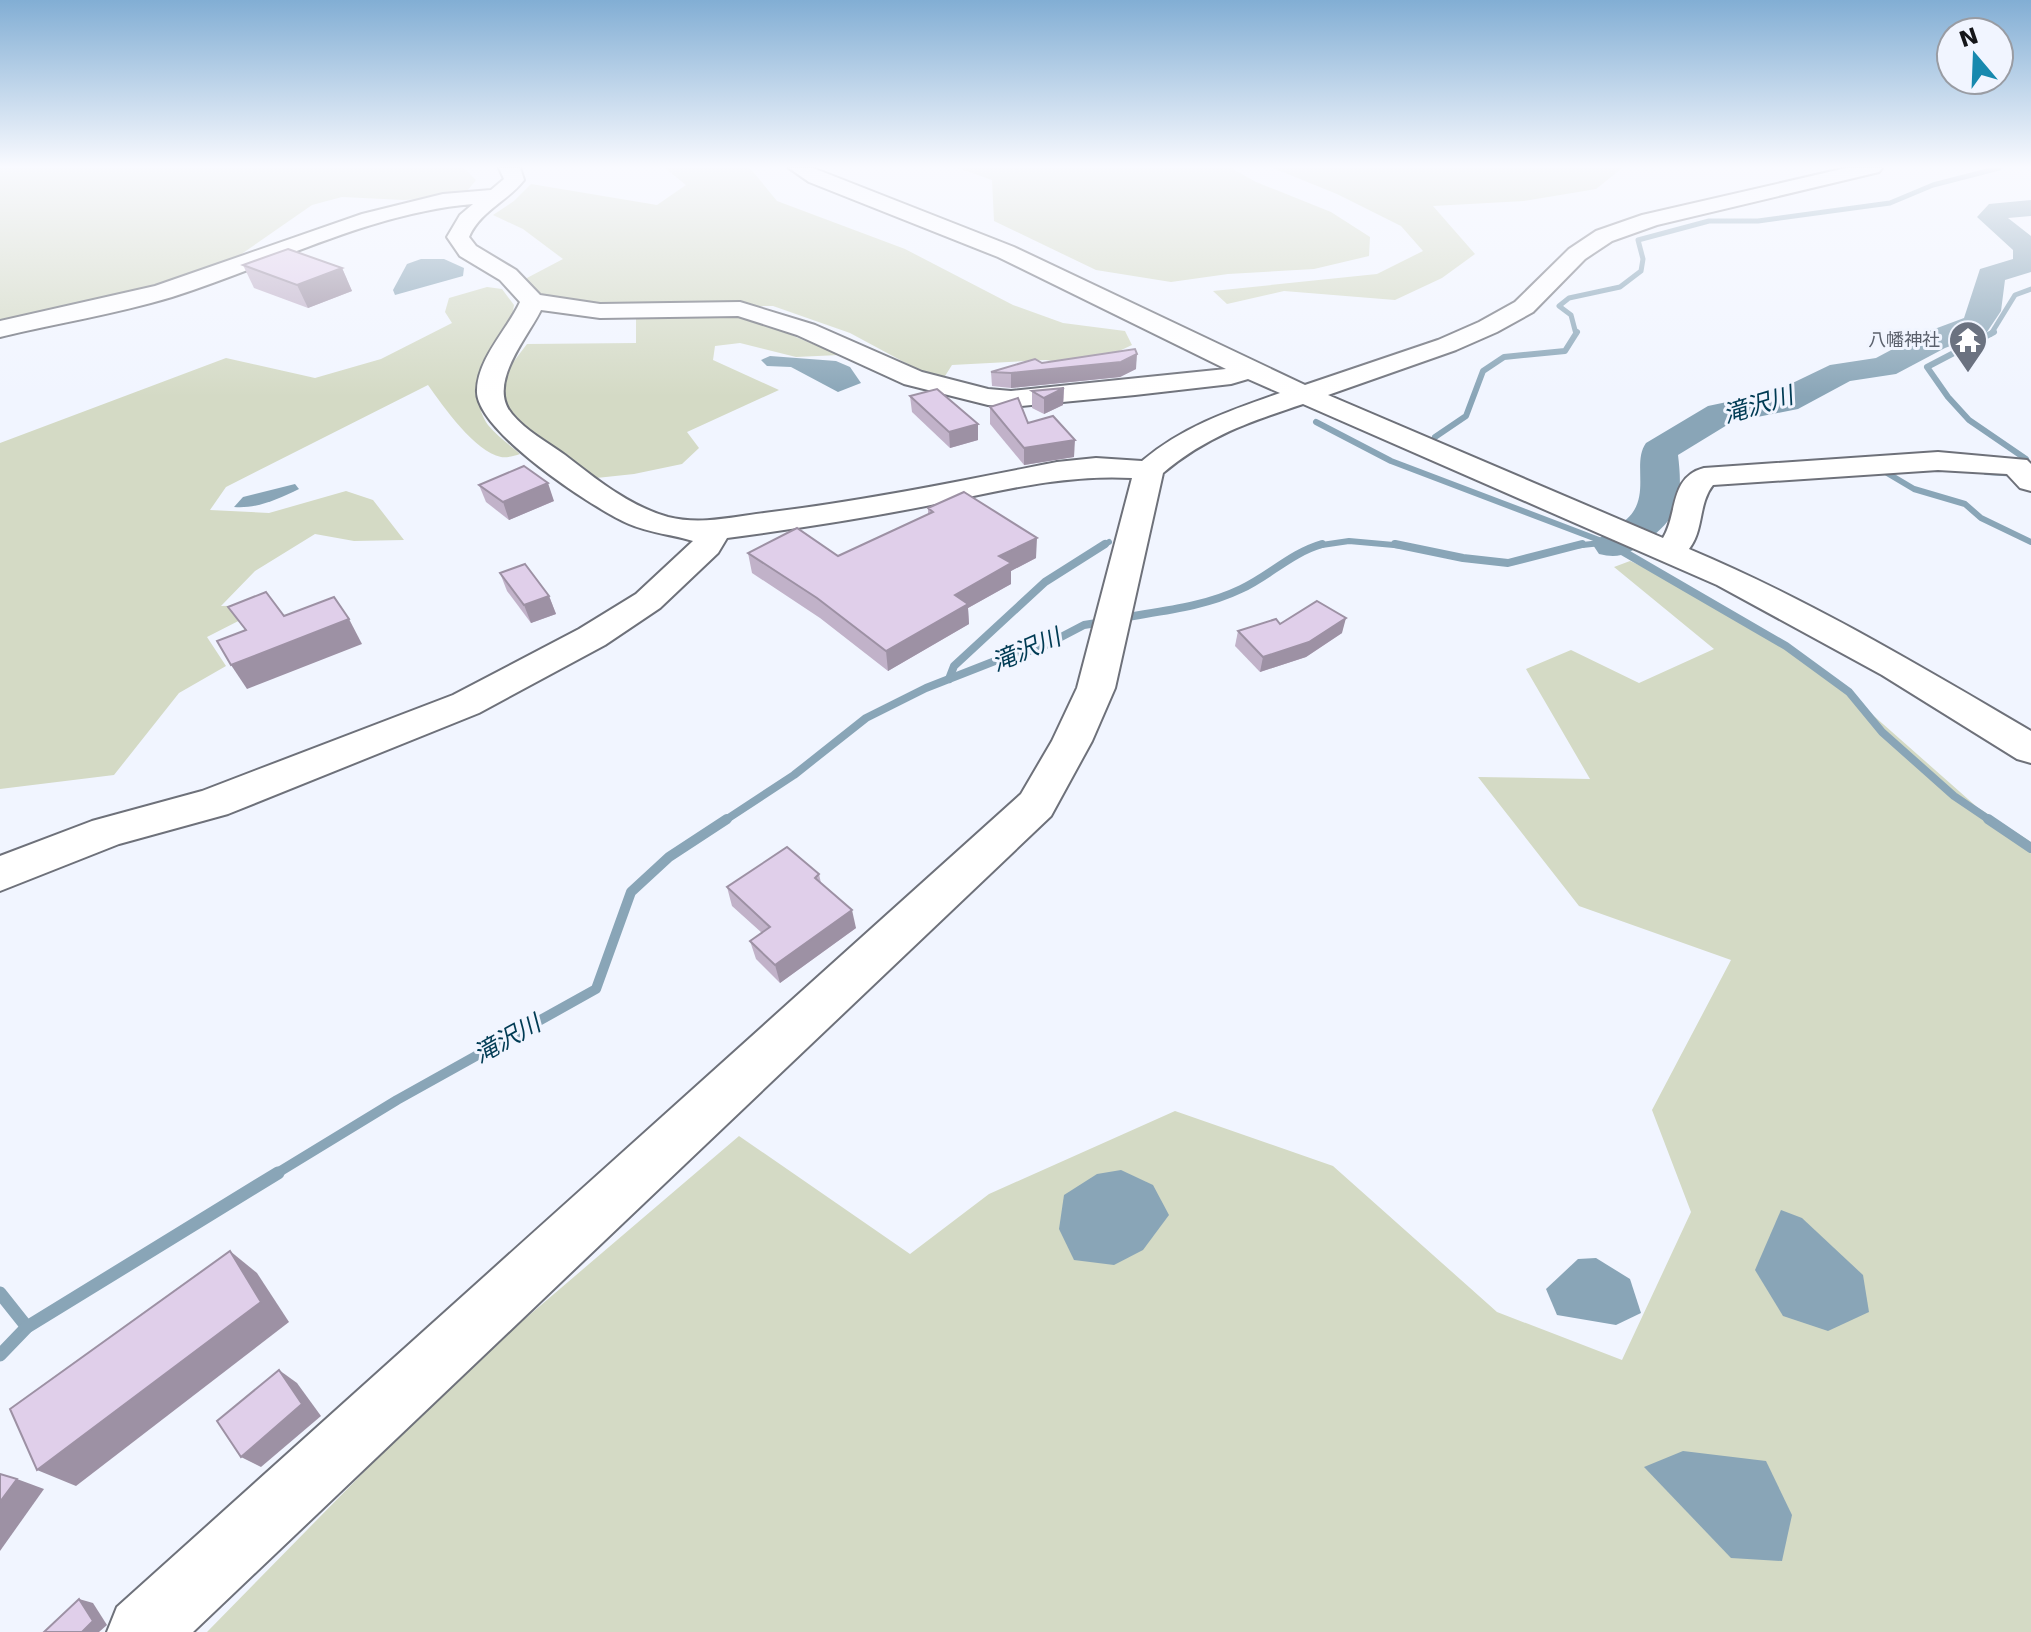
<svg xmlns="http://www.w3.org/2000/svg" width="2031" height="1632" viewBox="0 0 2031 1632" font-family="'DejaVu Sans','Noto Sans JP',sans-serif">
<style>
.green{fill:#d4dac5}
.water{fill:#89a5b7}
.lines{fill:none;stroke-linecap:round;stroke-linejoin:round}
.stream-far4{stroke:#89a5b7;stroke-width:5}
.stream-far3{stroke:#89a5b7;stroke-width:6}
.stream-far2{stroke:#89a5b7;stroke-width:8}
.stream-far1{stroke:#89a5b7;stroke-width:10}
.stream{stroke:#89a5b7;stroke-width:13}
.river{fill:#89a5b7;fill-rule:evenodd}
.minor-casing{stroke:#6e717a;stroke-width:4}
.minor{fill:#fff;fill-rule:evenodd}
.wall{fill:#c1b2c9}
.shaded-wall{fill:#9d91a4}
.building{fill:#e0cfea;stroke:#9d91a4;stroke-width:2}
.labels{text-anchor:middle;stroke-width:6;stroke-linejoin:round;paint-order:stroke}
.far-worship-label{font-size:18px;fill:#5b616d;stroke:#f1f5ff;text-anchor:end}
.water-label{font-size:24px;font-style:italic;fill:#003b54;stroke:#f1f5ff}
</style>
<rect width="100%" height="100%" fill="#f1f5ff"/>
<!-- green -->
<g class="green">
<path d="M0 168H464L476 180 463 196 404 200 342 197 312 205 240 255 149 287 0 324Z"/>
<path d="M665 168H750L777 201 905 249 1013 305 1063 323 1125 331 1132 345 1085 367 1046 360 952 365 945 376 928 375 850 333 773 306H608L548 297 528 287 525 279 563 259 523 229 493 215 514 201 531 184 657 205 686 185Z"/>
<path d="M958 168H1231L1256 182 1331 212 1370 237 1369 256 1314 269 1228 274 1171 282 1096 270 994 221 992 180Z"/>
<path d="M1273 168H1619L1621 169 1596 189 1524 201 1433 206 1475 254 1442 278 1395 300 1284 291 1227 304 1213 291 1377 274 1423 251 1401 226 1337 194Z"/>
<path d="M487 287 502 289 514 305C509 347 460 386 488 425 497 436 510 445 520 454 514 456 506 458 501 457 475 452 443 406 428 385L226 487 210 510 269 513 346 491 373 500 404 540 354 541 315 534 255 571 221 606 270 605 207 637 226 666 179 693 114 775 0 789V443L226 358 315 378 381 359 452 323 445 312 449 298Z"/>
<path d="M741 314 839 355 796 357 740 343 715 346 713 360 779 390 687 432 699 448 682 464 634 474 587 479 535 436 498 397 508 369 527 344 636 343V317Z"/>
<path d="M1630 561 1693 589 1832 679 1977 807 2031 842V1632H207L459 1375 739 1136 910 1254 989 1194 1175 1111 1333 1166 1497 1312 1622 1360 1691 1212 1652 1110 1731 960 1579 906 1478 777 1590 779 1526 669 1571 650 1639 683 1714 649 1614 567Z"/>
</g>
<!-- water -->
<g class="water">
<path d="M421 259H444L464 268 463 276 395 295 393 290 407 264Z"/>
<path d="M770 356 836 361 850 367 861 383 838 392 791 367 767 366 761 360Z"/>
<path d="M295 484 299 489C278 499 257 509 234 507L243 497Z"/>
<path d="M1121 1170 1153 1185 1169 1215 1143 1250 1114 1265 1074 1260 1059 1229 1064 1195 1097 1174Z"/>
<path d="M1781 1210 1802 1218 1863 1275 1869 1312 1828 1331 1783 1316 1755 1270Z"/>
<path d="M1596 1258 1630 1279 1641 1313 1616 1325 1557 1315 1546 1289 1578 1259Z"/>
<path d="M1683 1451 1766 1461 1792 1515 1782 1561 1731 1558 1644 1467Z"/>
</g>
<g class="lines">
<!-- stream-far4 -->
<g class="stream-far4">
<path d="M2027 264 2031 265"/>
<path d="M1576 334 1571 315 1559 306 1569 298 1620 287 1641 271 1643 259 1638 240 1709 221H1758L1890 203 1933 185 1999 168"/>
<path d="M1991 334 2015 295 2031 289"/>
</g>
<!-- stream-far3 -->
<g class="stream-far3">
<path d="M1994 332 1927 367 1948 397 1969 420 2026 459 2031 475"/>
<path d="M1316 422 1391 461 1599 540"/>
<path d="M1435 437 1466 416 1483 371 1504 357 1565 351 1577 332"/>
<path d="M1887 470H1882L1914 489 1965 504 1981 518 2031 542"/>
<path d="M1986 472 2019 474"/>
<path d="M1102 546 1109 542"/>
<path d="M1315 546 1349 541 1405 546"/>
<path d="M1573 546 1601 543 1616 546"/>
</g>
<!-- stream-far2 -->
<g class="stream-far2">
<path d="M1395 544 1463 558 1508 563 1582 544"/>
<path d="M1610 544 1786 646 1849 692 1882 732 1954 796 1991 821"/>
<path d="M1121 618C1161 611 1204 607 1241 589 1269 576 1291 553 1322 544"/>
<path d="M949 679 954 666 1045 582 1105 544"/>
<path d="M724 821 794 775 866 718 926 688 995 661 1040 648 1084 625 1103 622"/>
</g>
<!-- stream-far1 -->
<g class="stream-far1">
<path d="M1988 819 2031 848"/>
<path d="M274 1175 397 1100 596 989 631 892 669 857 727 819"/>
</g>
<!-- stream -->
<g class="stream">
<path d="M0 1293 27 1327"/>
<path d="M0 1355 27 1327 278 1173"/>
</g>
<!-- river -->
<path class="river" d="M2031 200V216L2008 218 2031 236V272L2005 280 2001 311 1987 332 1945 348 1896 374 1850 381 1798 409 1732 422 1678 455C1683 497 1680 517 1645 542 1629 554 1619 559 1599 554L1593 545C1603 531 1624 526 1633 512 1648 490 1633 461 1646 443L1708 406 1774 392 1830 365 1876 358 1921 334 1964 318 1980 269 2013 259V250L1977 217 1989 204Z"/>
<!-- minor casing -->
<g class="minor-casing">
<path id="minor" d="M499 168H520L524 180C508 201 480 211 469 237L476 246 516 270 540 295 600 304 740 302 815 325 922 372 988 389 1011 391 1226 369 998 257 809 182 789 168H813L1014 247 1305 385 1438 340 1479 322 1515 302 1569 249 1596 231 1642 215 1846 168H1882L1879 172 1657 225 1612 241 1585 259 1533 312 1497 332 1456 350 1328 395 1663 538C1678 514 1669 477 1704 468L1938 452 2027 460 2031 464V491L2020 488 2007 474 1938 470 1713 485C1698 504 1704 530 1689 549 1808 599 1920 666 2031 731V763L2017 759 1882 675 1717 585 1303 404C1249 422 1207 436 1163 473L1115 688 1092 741 1051 816 193 1632H107L117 1607 1021 794 1052 741 1077 688 1132 478C1062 474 995 492 926 506 860 519 794 529 727 538L718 553 660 608 605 645 479 713 228 814 119 844 0 891V856L92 821 202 791 453 695 579 629 636 594 693 541C675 535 649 533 629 524 594 509 474 430 477 390 478 358 507 330 520 302L500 280 460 256 447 237 460 215 473 204C368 213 271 266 172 297 116 314 57 323 0 337V321L155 286 362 214 443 194 491 190 504 179ZM541 310 600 318 738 316 797 335 904 384 988 405 1011 407 1135 395 1231 384 1248 379 1280 393C1229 411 1184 426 1142 461L1096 458 1057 462C960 481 863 501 764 513 733 517 700 525 668 517 629 506 596 479 565 455 547 442 526 431 512 414 486 384 528 337 541 310Z"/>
</g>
<!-- minor -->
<use href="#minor" class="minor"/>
</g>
<!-- wall -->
<g class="wall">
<path d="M243 265 342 268 352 291 308 308 254 288Z"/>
<path d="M1042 363 1136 369 1120 377 1011 388 992 386 991 372Z"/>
<path d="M1064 388 1063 405 1044 414 1032 408V391Z"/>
<path d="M910 396 978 440 950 448 912 412Z"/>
<path d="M990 407 1028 423 1074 457 1024 465 990 424Z"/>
<path d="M479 485 554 501 509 520 486 502Z"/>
<path d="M928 508 1036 558 1011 571V584L968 608 969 624 888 671 820 618 752 573 748 553 838 556 928 514Z"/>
<path d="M500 573 549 596 556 614 531 623 507 591Z"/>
<path d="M1280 624 1342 633 1306 657 1260 672 1235 646 1238 631Z"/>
<path d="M819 874 821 883 856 928 780 983 756 959 750 941 762 933 732 906 727 887Z"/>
</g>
<!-- shaded-wall -->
<g class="shaded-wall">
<path d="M342 268 352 291 308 308 297 285Z"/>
<path d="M1137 354 1136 369 1120 377 1011 388V373Z"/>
<path d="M1064 388 1063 405 1044 414V398Z"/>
<path d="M978 424V440L950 448 949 432Z"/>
<path d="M1075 440 1074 457 1024 465V448Z"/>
<path d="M548 483 554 501 509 520 503 502Z"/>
<path d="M1037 538 1036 558 1011 571V584L968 608 969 624 888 671 886 651 955 595 999 556Z"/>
<path d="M549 596 556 614 531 623 524 605Z"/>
<path d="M1346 618 1342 633 1306 657 1260 672 1263 657Z"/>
<path d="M349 619 362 644 247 689 231 665Z"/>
<path d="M852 910 856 928 780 983 775 965Z"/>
<path d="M230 1251 257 1273 289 1322 76 1486 37 1470Z"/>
<path d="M279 1370 297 1383 321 1416 261 1467 241 1457Z"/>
<path d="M17 1479 44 1489 0 1551V1502Z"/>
<path d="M79 1599 93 1603 107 1625 99 1632H82Z"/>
</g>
<!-- building -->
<g class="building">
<path d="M288 249 342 268 297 285 243 265Z"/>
<path d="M1135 349 1137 354 1121 362 1011 373 991 372 1035 359 1042 363Z"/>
<path d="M1064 388 1044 398 1032 391Z"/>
<path d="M937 389 978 424 949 432 910 396Z"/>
<path d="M1018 398 1028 423 1053 416 1075 440 1024 448 990 407Z"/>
<path d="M524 466 548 483 503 502 479 485Z"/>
<path d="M964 492 1037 538 999 556 1011 563 955 595 968 604 886 651 817 598 748 553 797 528 838 556 933 512 928 508Z"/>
<path d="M525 564 549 596 524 605 500 573Z"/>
<path d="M266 592 284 616 334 597 349 619 231 665 217 641 246 630 228 607Z"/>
<path d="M1317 601 1346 618 1309 642 1263 657 1238 631 1276 619 1280 624Z"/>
<path d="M787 847 819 874 815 878 852 910 775 965 750 941 770 927 727 887Z"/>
<path d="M230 1251 261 1302 37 1470 10 1409Z"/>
<path d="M279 1370 302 1404 241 1457 217 1421Z"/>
<path d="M0 1474 17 1479 0 1502Z"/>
<path d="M79 1599 93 1621 82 1632H44Z"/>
</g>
<!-- sky -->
<linearGradient id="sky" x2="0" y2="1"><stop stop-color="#82aed4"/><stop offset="0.42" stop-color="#f9faff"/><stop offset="1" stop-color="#f9faff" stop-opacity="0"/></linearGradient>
<rect width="2031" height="397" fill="url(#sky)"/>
<!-- icons -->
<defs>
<g id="temple-pin" transform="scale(2)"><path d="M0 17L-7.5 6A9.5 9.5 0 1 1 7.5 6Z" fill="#6b7280" stroke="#f1f5ff"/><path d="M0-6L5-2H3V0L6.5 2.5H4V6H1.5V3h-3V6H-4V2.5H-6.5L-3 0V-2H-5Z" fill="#fff"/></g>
</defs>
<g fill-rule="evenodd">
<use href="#temple-pin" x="1968" y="340"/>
</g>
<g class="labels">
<!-- far-worship labels -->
<g class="far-worship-label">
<text x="1940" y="346">八幡神社</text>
</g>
<!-- water labels -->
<g class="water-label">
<text transform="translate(1758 405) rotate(-17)" y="8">滝沢川</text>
<text transform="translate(1026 650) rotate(-23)" y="8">滝沢川</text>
<text transform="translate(507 1039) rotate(-29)" y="8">滝沢川</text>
</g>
</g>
<!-- north arrow -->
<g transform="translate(1975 56) rotate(341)"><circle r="38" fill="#f1f5ff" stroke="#999ca3" stroke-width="2"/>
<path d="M0-6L14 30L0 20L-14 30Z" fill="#1789ae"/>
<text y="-12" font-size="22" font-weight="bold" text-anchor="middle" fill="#15161a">N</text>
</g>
</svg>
